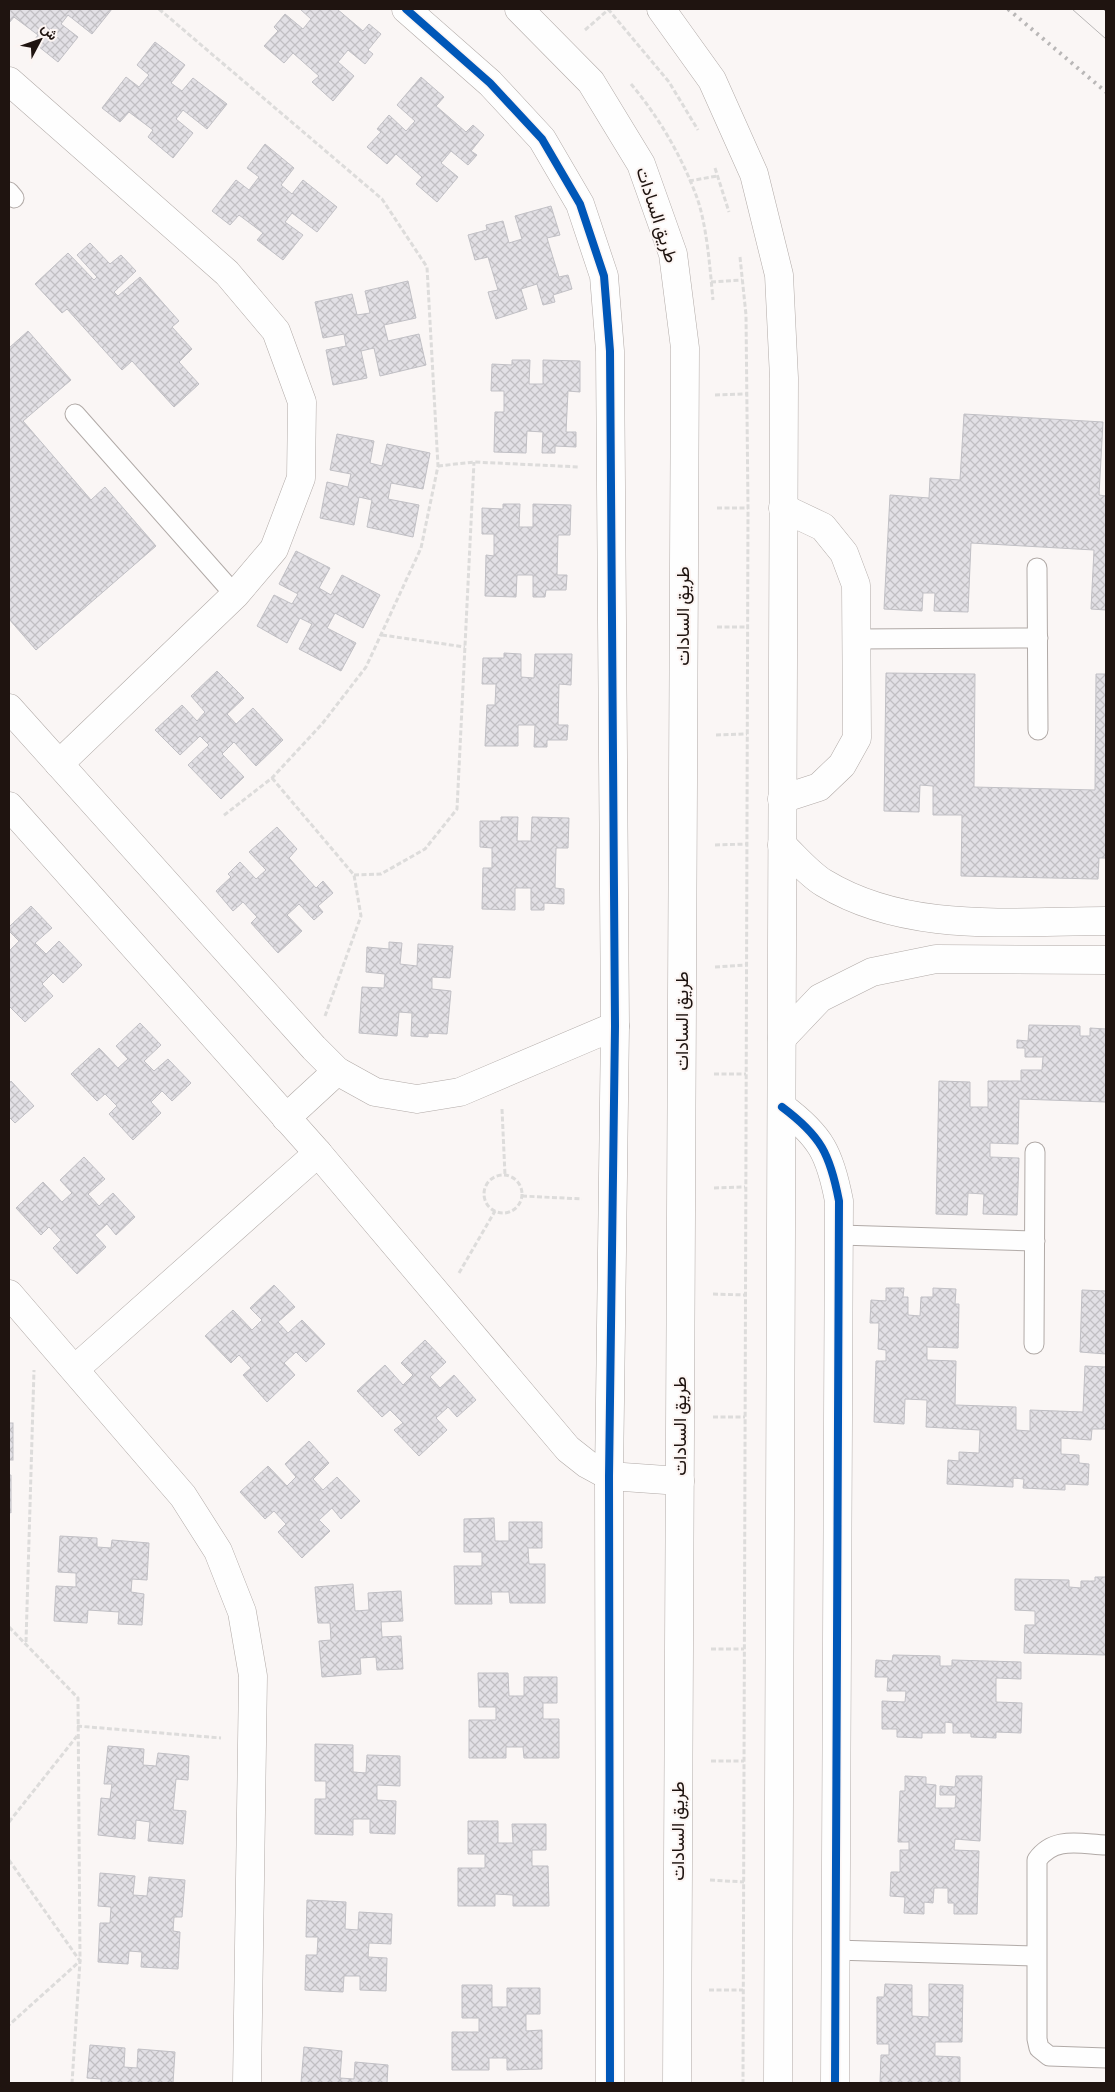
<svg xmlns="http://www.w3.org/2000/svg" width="1115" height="2092" viewBox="0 0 1115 2092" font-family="Commissioner,Vazirmatn,sans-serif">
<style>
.building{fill:url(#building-cross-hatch);stroke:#c1c0c5}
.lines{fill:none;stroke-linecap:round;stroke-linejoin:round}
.service-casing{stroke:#b1aaa7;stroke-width:21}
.minor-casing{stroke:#b1aaa7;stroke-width:29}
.tertiary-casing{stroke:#b1aaa7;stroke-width:29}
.secondary-casing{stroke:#b1aaa7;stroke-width:29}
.path{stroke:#dddcdb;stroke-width:3;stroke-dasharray:5 2.5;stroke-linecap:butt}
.service{stroke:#fefefe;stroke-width:19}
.minor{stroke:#fefefe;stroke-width:28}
.tertiary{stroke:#fefefe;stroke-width:28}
.secondary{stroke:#fefefe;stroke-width:28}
.tram{stroke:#b9b7b7;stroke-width:1}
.rail{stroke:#b9b7b7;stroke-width:4;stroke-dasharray:2.5 5;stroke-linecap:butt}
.cycleway-casing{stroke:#fcf5f3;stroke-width:11}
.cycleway{stroke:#0057b8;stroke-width:8}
.labels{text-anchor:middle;stroke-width:4;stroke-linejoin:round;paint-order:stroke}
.street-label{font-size:18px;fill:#1f1410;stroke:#fcf5f3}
</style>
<defs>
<pattern id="building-cross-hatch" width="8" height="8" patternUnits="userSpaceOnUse" patternTransform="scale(1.25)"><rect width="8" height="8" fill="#e2e0e5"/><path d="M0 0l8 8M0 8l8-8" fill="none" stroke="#c1bfc3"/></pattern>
</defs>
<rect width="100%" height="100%" fill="#faf6f5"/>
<!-- building -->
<g class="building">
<path d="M9 9H112L92 34 68 15 61 24 78 37 58 62 33 42 38 35 14 17 9 23Z"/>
<path d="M300 9H337L363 31 369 24 381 34 368 50 373 54 365 64 348 50 338 62 354 76 333 101 312 82 319 76 293 53 284 63 264 46 278 31 274 27 285 14 303 29 311 19Z"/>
<path d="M155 42 185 65 171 83 182 91 193 78 227 104 207 129 183 110 176 119 193 133 173 158 148 137 153 130 129 112 120 122 102 108 126 77 139 87 149 75 137 65Z"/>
<path d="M421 77 444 97 436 106 466 132 473 125 484 135 471 151 477 155 468 165 451 151 441 163 458 177 437 202 416 184 422 177 396 154 387 164 367 147 381 132 377 129 389 115 406 131 415 121 397 105Z"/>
<path d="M265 144 294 168 281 185 292 194 303 180 337 207 317 232 292 213 285 222 303 235 283 260 257 240 263 233 239 215 230 225 212 211 236 180 249 190 259 177 247 168Z"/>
<path d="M551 206 560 235 547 238 559 277 568 275 572 289 553 295 555 302 543 305 537 284 521 289 527 309 496 319 488 292 498 290 488 257 475 260 468 235 487 230 486 225 503 221 509 243 522 239 515 216Z"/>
<path d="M90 243 110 264 121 255 136 271 114 292 118 296 140 277 179 321 172 327 192 349 179 362 199 384 174 407 132 361 122 370 67 309 62 313 35 284 68 253 94 280 97 277 77 255Z"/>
<path d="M408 281 416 318 384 325 388 341 419 334 426 365 380 376 374 348 361 351 367 378 333 385 326 350 346 346 344 334 323 338 315 302 352 294 357 315 370 313 365 291Z"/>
<path d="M28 331 71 380 23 421 91 500 105 487 156 546 36 650 9 619V348Z"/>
<path d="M512 360H530L529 384H543V360L580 361V392L568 391 566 432H576V447L555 446V453H542L543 432 527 431 526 453 494 452 495 412H504V391H491L492 364 512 365Z"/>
<path d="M964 414 1103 422 1099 495 1106 496V610L1091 609 1094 550 971 543 968 612 934 611 935 593H923L922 611 884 609 890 495 929 498 930 478 960 480Z"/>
<path d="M337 434 374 441 370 463 382 466 387 444 430 453 423 489 391 483 388 499 419 505 413 537 367 527 372 500 359 497 354 525 320 518 327 482 348 487 351 474 330 470Z"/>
<path d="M503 504H520L519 527H533V504L571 505 570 535H558L557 575H567L566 590H546L545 597H533V575H517L516 597 485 596 486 555 494 556V534H482V508L503 509Z"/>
<path d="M296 551 330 568 319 588 331 595 342 575 380 595 363 628 335 613 327 628 356 643 341 671 299 649 312 624 300 618 287 643 257 626 274 595 292 604 298 594 279 584Z"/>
<path d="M504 653 521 654V677L534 678 535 654H572L571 685 559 684 558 725H568L567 740H547V747H534L535 725H518V746H485L487 705H495L496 684H482L483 658H504Z"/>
<path d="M217 671 244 698 227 714 236 724 253 708 283 740 256 766 234 742 222 754 244 777 221 799 188 765 209 745 200 736 180 755 155 730 182 705 197 721 205 712 191 696Z"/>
<path d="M886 673 975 674 974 787 1095 790 1096 674H1106V858H1099L1098 879 961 876 962 815H933V786L920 785 919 812 884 811Z"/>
<path d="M501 817H518L517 841H531L532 817 569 818 568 848H556L555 888 564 889V904L544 903V910H531V888H515V910L482 909 483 868H492V848L480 847V821H501Z"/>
<path d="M277 827 297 849 289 858 316 888 323 881 333 893 318 906 323 912 314 920 299 904 287 915 302 931 278 953 251 923 257 917 243 902 233 911 216 891 231 877 228 874 240 862 256 879 266 870 249 852Z"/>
<path d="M31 906 52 928 35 943 46 954 59 941 82 965 63 983 53 973 42 984 53 996 25 1022 9 1006V951L19 941 9 931V927Z"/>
<path d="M389 942 402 943 400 964 417 966 418 944 453 946 450 978 432 977V989L451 991 447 1034 428 1033V1037L411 1036 412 1013 399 1012 397 1036 359 1033 362 987 384 988 385 974 366 972 367 947 389 949Z"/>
<path d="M140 1023 161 1045 144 1061 154 1071 168 1059 191 1083 172 1101 162 1091 151 1102 161 1113 133 1140 109 1114 117 1106 105 1094 97 1101 71 1074 99 1048 118 1068 128 1059 116 1046Z"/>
<path d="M1029 1025 1080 1026V1036H1090V1028L1106 1029V1102L1019 1099 1018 1144 990 1143V1157L1019 1158 1017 1215 983 1214 984 1194 968 1193 967 1215 936 1214 939 1081 970 1082V1107H988V1081H1021V1070H1042L1043 1057H1025V1048H1017V1040L1028 1041Z"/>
<path d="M11 1081 34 1106 15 1123 9 1117V1084Z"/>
<path d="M84 1157 105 1179 88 1194 99 1206 113 1193 135 1217 116 1235 107 1224 95 1235 106 1247 77 1274 53 1248 61 1240 49 1227 41 1235 16 1208 43 1182 62 1202 72 1193 60 1180Z"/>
<path d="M274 1285 295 1307 278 1322 288 1333 302 1320 325 1344 306 1362 296 1352 284 1363 295 1375 267 1402 243 1375 251 1368 239 1355 231 1363 205 1336 233 1310 252 1330 262 1320 250 1308Z"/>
<path d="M886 1288H904L903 1297H908V1315L920 1316 921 1297H933V1288L956 1289 955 1304H959L958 1348 927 1347V1360L956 1361 955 1405 1016 1407V1430L1030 1431V1410L1083 1412 1085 1366 1106 1367V1429H1092L1091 1440 1061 1438V1454L1079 1455V1463L1089 1464 1088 1485 1065 1484V1490L1023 1488 1024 1479 1013 1478V1487L947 1484 948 1460 959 1461V1452L979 1453 980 1430 926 1427 927 1400 905 1399 904 1424 874 1422 876 1361H886V1350L878 1349 879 1323H870L871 1300 886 1301Z"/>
<path d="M1082 1290 1106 1291V1354L1080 1352Z"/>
<path d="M425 1340 446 1362 430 1377 440 1388 454 1375 476 1400 457 1417 448 1407 436 1418 447 1430 419 1456 394 1430 403 1423 390 1410 382 1417 357 1391 385 1365 403 1385 413 1375 401 1363Z"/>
<rect x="9" y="1423" width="4" height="37"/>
<path d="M309 1441 329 1463 313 1479 323 1490 337 1477 360 1501 341 1519 332 1508 319 1520 330 1531 302 1558 278 1532 286 1524 274 1511 265 1519 240 1492 268 1466 287 1486 296 1477 285 1464Z"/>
<path d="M9 1475H11V1513L9 1512Z"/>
<path d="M494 1518 495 1541H509V1522H542V1548H528L529 1564H545V1603H510L509 1592H491L492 1604H455L454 1566H482V1552H464V1519Z"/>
<path d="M60 1536 97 1538V1547L111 1548 112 1540 149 1543 147 1580 132 1579 131 1592 144 1594 142 1625 118 1624 119 1612 88 1610 87 1623 54 1621 56 1586 76 1587V1573L58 1572Z"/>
<path d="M1095 1577H1106V1655L1024 1653 1025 1625H1035V1611L1015 1610V1579L1069 1580V1587L1081 1588V1581H1095Z"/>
<path d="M353 1584 355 1611 369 1610 368 1593 401 1591 403 1621 381 1622 382 1637 401 1636 403 1669 377 1670 376 1657 360 1658 361 1674 322 1677 319 1641 331 1640 330 1623H318L315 1587Z"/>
<path d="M893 1655 940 1656V1666H952V1660L1021 1662V1679L996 1678V1702L1022 1703 1021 1733 996 1732V1738L971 1737V1733H953V1723L945 1722V1733H922V1738L897 1737V1729H882V1701L905 1702 906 1691H887L888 1677H875L876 1660 892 1661Z"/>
<path d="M478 1673H508L509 1696H524V1677H557V1703H543V1719H559V1758H524L523 1747H506V1758H469V1720H496V1707H479Z"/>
<path d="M315 1744 353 1745V1772L366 1773 367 1755 400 1756V1786L377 1785V1800L396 1801 395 1834 370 1833V1819H353V1835L315 1834V1799H326V1781H315Z"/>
<path d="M108 1746 144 1749 143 1765 156 1766 158 1753 189 1756 188 1780 176 1779 173 1810 186 1811 183 1844 148 1841 150 1822 136 1820 135 1839 98 1835 101 1798 110 1799 112 1784H104Z"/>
<path d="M905 1776 926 1777V1784L936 1785 935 1808H955L956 1795H940V1786L955 1787 956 1776H982L980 1841 955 1839 954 1850 979 1851 977 1914H954V1903H948V1888H934L933 1903 924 1902V1914L904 1913 905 1897 890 1896 891 1872H900V1850H909V1842H898L900 1791H905Z"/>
<path d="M468 1821H498V1843H513L512 1824H546V1850H532V1866H548L549 1906H513V1895L495 1894V1906H458V1868H485V1854H468Z"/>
<path d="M100 1873 135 1876 133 1895 147 1896 149 1877 185 1880 182 1917H174L173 1931 180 1932 178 1969 141 1967 142 1952 129 1951 128 1964 98 1962 100 1923H110L111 1907 98 1906Z"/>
<path d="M307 1900 346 1902 345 1929 358 1930 359 1912 392 1914 391 1944 369 1943 368 1957 387 1958 386 1991 360 1990V1976H344L343 1992 305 1990 306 1955H317L318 1937H306Z"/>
<path d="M885 1984 912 1985V2016L929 2017V1984L963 1985 962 2042H935V2056L960 2057V2083H880L881 2055H889V2044H877V1997H884Z"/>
<path d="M462 1985H492V2007H507V1988H540V2014H526V2031L542 2030V2069L507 2070V2058H489V2070H452V2032H479V2018H462Z"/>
<path d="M90 2045 125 2048 124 2067 137 2068 138 2049 175 2052 173 2083H101V2079L87 2078Z"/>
<path d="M304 2047 342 2051 340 2078 354 2079 355 2062 388 2065 387 2083H301Z"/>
</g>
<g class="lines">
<!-- service casing -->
<g class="service-casing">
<g id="service">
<path d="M9 192 14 198"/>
<path d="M75 414 235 595"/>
<path d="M1037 568 1038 730"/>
<path d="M857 639 1038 638"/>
<path d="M840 1235 1035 1241"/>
<path d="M1034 1344 1035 1152"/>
<path d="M1106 1845C1080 1844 1054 1836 1037 1860V2039L1039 2048 1049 2056 1106 2058"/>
<path d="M835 1950 1036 1956"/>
</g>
</g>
<!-- minor casing -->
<g class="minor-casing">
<g id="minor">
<path d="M406 9 490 83 542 139 580 204 604 276 610 351 615 1026 609 1476 610 2083"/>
<path d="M9 81 227 273 276 331 302 402 301 478 274 549 235 595 59 764"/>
<path d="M9 708 314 1048 337 1071 375 1092 417 1099 460 1092 615 1026"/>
<path d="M782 799 819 787 842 765 857 738 856 585 844 553 823 527 783 508"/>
<path d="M9 806 318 1153 568 1449 587 1464 609 1476 680 1481"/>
<path d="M782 845C795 857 809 874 824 883 908 934 1012 921 1106 921"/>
<path d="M782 1038 820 998 872 972 936 959 1106 960"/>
<path d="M286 1118 337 1071"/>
<path d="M9 1294 183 1496 218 1551 242 1612 253 1676 247 2083"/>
<path d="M75 1369 318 1153"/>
</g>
</g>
<!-- tertiary casing -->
<g class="tertiary-casing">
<path id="tertiary" d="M782 1107C821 1136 830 1154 839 1201L835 2083"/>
</g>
<!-- secondary casing -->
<g class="secondary-casing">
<g id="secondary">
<path d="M519 9 591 82 641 164 673 254 685 348 677 2083"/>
<path d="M661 9 712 80 754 174 779 275 784 378 778 2083"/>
</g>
</g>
<!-- path -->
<g class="path">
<path d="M159 9 382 199 427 267 438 466 421 548 366 667 322 724 272 778 223 816"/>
<path d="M608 9 669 82 698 130"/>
<path d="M585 30 608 10"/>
<path d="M631 84C658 116 681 155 696 195 707 224 710 269 713 300"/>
<path d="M715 168 729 212"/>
<path d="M689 181 717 176"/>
<path d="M740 257 746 315 748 508 743 2083"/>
<path d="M711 282 742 280"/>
<path d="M715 395 746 394"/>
<path d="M438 466 474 462 580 467"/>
<path d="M717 508H748"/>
<path d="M717 627H747"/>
<path d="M382 635 465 647"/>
<path d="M716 735 747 734"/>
<path d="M272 778 354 875 361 916 325 1016"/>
<path d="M715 845 747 844"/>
<path d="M354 875 381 874 425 849 457 809 474 462"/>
<path d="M715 967 746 965"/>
<path d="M714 1074H746"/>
<path d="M502 1109 505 1175"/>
<circle cx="503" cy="1194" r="19"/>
<path d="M714 1188 745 1187"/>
<path d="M522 1196 582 1199"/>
<path d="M459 1273 495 1211"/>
<path d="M713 1294 745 1295"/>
<path d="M713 1417H745"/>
<path d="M9 1627 78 1698 80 1961 72 2083"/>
<path d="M26 1642 34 1370"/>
<path d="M711 1649H744"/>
<path d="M77 1726 221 1738"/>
<path d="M711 1761H744"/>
<path d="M9 1822 77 1736"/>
<path d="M9 1860 80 1961 9 2025"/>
<path d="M710 1880 744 1882"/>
<path d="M709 1990H743"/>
</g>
<!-- service -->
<use href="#service" class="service"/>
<!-- minor -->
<use href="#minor" class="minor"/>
<!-- tertiary -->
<use href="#tertiary" class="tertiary"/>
<!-- secondary -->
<use href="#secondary" class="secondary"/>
<!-- tram -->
<g class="tram">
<path d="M1072 9 1106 39"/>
<path d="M1103 9 1106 12"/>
</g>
<!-- rail -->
<path class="rail" d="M1008 9 1106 92"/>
<!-- cycleway casing -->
<g class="cycleway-casing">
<g id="cycleway">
<path d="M406 9 490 83 542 139 580 204 604 276 610 351 615 1026 609 1476 610 2083"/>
<path d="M782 1107C821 1136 830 1154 839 1201L835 2083"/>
</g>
</g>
<!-- cycleway -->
<use href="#cycleway" class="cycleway"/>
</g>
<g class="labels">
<!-- street labels -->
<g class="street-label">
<text transform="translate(657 215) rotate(72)" y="6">طريق السادات</text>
<text transform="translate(683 616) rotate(-90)" y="6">طريق السادات</text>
<text transform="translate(682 1021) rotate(-90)" y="6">طريق السادات</text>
<text transform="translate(680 1426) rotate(-90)" y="6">طريق السادات</text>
<text transform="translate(678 1831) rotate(-90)" y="6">طريق السادات</text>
</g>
</g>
<!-- border -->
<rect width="1115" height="2092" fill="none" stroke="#1f1410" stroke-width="20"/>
<!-- north arrow -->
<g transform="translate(40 40) rotate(49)" stroke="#fcf5f3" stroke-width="4" paint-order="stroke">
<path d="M0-4L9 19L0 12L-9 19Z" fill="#1f1410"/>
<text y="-8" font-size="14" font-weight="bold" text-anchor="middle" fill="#1f1410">ش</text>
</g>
</svg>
